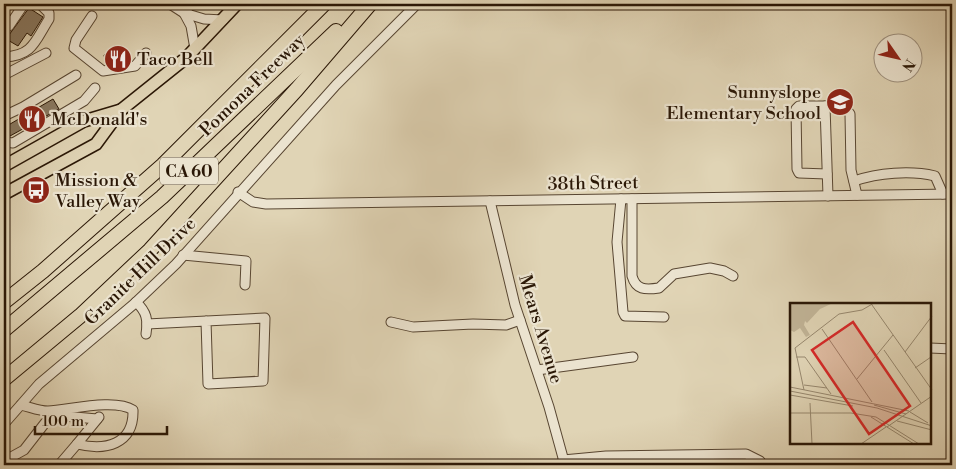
<svg xmlns="http://www.w3.org/2000/svg" width="956" height="469" viewBox="0 0 956 469" font-family="'Libre Bodoni',serif">
<style>
.building{fill:#897961;stroke:#2a1706}
.lines{fill:none;stroke-linecap:round;stroke-linejoin:round}
.minor-casing{stroke:#584632;stroke-width:11}
.major-casing{stroke:#2a1706;stroke-width:14}
.highway-casing{stroke:#2a1706;stroke-width:16}
.minor{stroke:#ebe3cf;stroke-width:9}
.major{stroke:#e0d4b5;stroke-width:11}
.highway{stroke:#e0d4b5;stroke-width:14}
.labels{text-anchor:middle;stroke-width:4.5;stroke-linejoin:round;paint-order:stroke}
.shield{fill:#ebe3cf;stroke:#645442;stroke-width:1}
.shield-label{font-size:16px;font-weight:bold;fill:#2a1706}
.poi-label{font-size:18px;fill:#2a1706;stroke:#ebe3cf;text-anchor:start}
.street-label{font-size:18px;fill:#2a1706;stroke:#ebe3cf}
.inset-road{fill:none;stroke:#97886f;stroke-width:1}
.view{fill:#d62828;fill-opacity:0.15;stroke:#d62828;stroke-width:2.5}
.inset-edge{fill:none;stroke:#2a1706;stroke-width:2.5}
</style>
<rect width="100%" height="100%" fill="#e0d4b5"/>
<filter id="stains"><feTurbulence type="fractalNoise" baseFrequency=".004" numOctaves="4"/><feColorMatrix values="0 0 0 0 .2 0 0 0 0 .09 0 0 0 0 .02 0 0 0 .5 -.17"/></filter>
<radialGradient id="worn" r=".72"><stop offset=".6" stop-color="#630" stop-opacity="0"/><stop offset="1" stop-color="#630" stop-opacity=".3"/></radialGradient>
<!-- building -->
<g class="building">
<path d="M29 8 43 17 31 36 27 33 18 46 6 39Z"/>
<path d="M127 49 130 60 106 64 104 55Z"/>
<path d="M53 99 59 109 10 136 5 127Z"/>
</g>
<g class="lines">
<!-- minor casing -->
<g class="minor-casing">
<g id="minor">
<path d="M170 4 184 13 191 4"/>
<path d="M92 16 76 40 74 48 103 71 135 66 146 53"/>
<path d="M4 27 9 26 24 4"/>
<path d="M195 49 191 26 184 13 204 19 223 20"/>
<path d="M4 57C33 56 35 41 49 19V13L40 4"/>
<path d="M4 75 46 53"/>
<path d="M825 106H799L796 109 797 169 799 173 827 174"/>
<path d="M4 116 23 107 76 75"/>
<path d="M4 142 13 143 84 101 95 88"/>
<path d="M854 181C878 173 910 170 935 176L943 194"/>
<path d="M238 192 253 202 266 204 952 194"/>
<path d="M828 196 825 106H844L850 114 851 170 857 195"/>
<path d="M621 199 617 242 623 312 625 316 664 317"/>
<path d="M632 199V276C636 290 645 290 659 288L674 274 710 268 724 271 733 276"/>
<path d="M490 201 515 305 549 407 565 465"/>
<path d="M183 255 246 261 245 285"/>
<path d="M136 302C147 312 148 320 146 334"/>
<path d="M391 322 413 327 473 324 506 325 520 320"/>
<path d="M147 324 265 318 263 381 208 384 206 321"/>
<path d="M930 348 952 349"/>
<path d="M537 370 633 357"/>
<path d="M21 405C30 407 39 411 48 411 69 410 115 398 133 410 134 445 105 451 77 444L59 465"/>
<path d="M4 424 39 384 134 304 176 264 336 85 417 4"/>
<path d="M77 444 99 417"/>
<path d="M563 460 606 456 746 454 760 461 763 465"/>
<path d="M4 461 24 450 45 423 64 416 97 419"/>
</g>
</g>
<!-- major casing -->
<g class="major-casing">
<g id="major">
<path d="M4 166 84 121 121 110"/>
<path d="M4 194 96 144 121 110 186 58 237 4"/>
</g>
</g>
<!-- highway casing -->
<g class="highway-casing">
<g id="highway">
<path d="M4 302 43 271 163 165 324 4"/>
<path d="M4 330 162 197 336 31"/>
<path d="M4 379 80 316 150 250 297 89 370 4"/>
</g>
</g>
<!-- minor -->
<use href="#minor" class="minor"/>
<!-- major -->
<use href="#major" class="major"/>
<!-- highway -->
<use href="#highway" class="highway"/>
</g>
<!-- icons -->
<defs>
<g id="restaurant-disc" transform="scale(1.4375)"><circle r="9.5" fill="#8f2418" stroke="#ebe3cf"/><path d="M-5-6h1v4h1v-4h1v4h1v-4h1v5L-1.5 .5V6h-2V.5L-5-1ZM5-6V6H3V1.5H1.5Q1.5-4 5-6Z" fill="#fff"/></g>
<g id="school-disc" transform="scale(1.4375)"><circle r="9.5" fill="#8f2418" stroke="#ebe3cf"/><path d="M0-5L7-2L0 1L-7-2ZM-4 1L0 2.5L4 1V4Q0 6-4 4Z" fill="#fff"/></g>
<g id="bus-disc" transform="scale(1.4375)"><circle r="9.5" fill="#8f2418" stroke="#ebe3cf"/><path d="M-5-6H5V4H4V6H2V4H-2V6H-4V4H-5ZM-3.5-4V0h7V-4ZM-3.5 1.2v1.5H-2V1.2ZM2 1.2v1.5H3.5V1.2Z" fill="#fff"/></g>
</defs>
<g fill-rule="evenodd">
<use href="#restaurant-disc" x="118" y="59"/>
<use href="#school-disc" x="840" y="102"/>
<use href="#restaurant-disc" x="32" y="119"/>
<use href="#bus-disc" x="36" y="190"/>
</g>
<g class="labels">
<!-- shield labels -->
<rect class="shield" x="160" y="157.5" width="58" height="27" rx="4"/>
<g class="shield-label">
<text x="189" y="177">CA 60</text>
</g>
<!-- poi labels -->
<g class="poi-label">
<text x="137" y="65">Taco Bell</text>
<text x="821" y="98" text-anchor="end">Sunnyslope<tspan x="821" dy="21">Elementary School</tspan></text>
<text x="51" y="125">McDonald's</text>
<text x="55" y="186">Mission &amp;<tspan x="55" dy="21">Valley Way</tspan></text>
</g>
<!-- street labels -->
<g class="street-label">
<text transform="translate(252 85) rotate(-44)" y="6">Pomona Freeway</text>
<text transform="translate(593 183) rotate(-1)" y="6">38th Street</text>
<text transform="translate(140 271) rotate(-44)" y="6">Granite Hill Drive</text>
<text transform="translate(541 329) rotate(73)" y="6">Mears Avenue</text>
</g>
</g>
<!-- overview -->
<g transform="translate(790 303)">
<rect width="141" height="141" fill="#e0d4b5"/>
<path d="M0 0H43L30 6 17 20 15 18 14 22 20 32 16 34 10 25 4 29 0 27Z" fill="#c1b497"/>
<path class="inset-road" d="M82 2 142 87M32 26 82 99M5 45 49 11 72 7 84 0M5 45 14 87M94 47 131 100M115 49 142 13M6 54H15L41 91M125 65 141 54M67 76 103 32M14 82 37 85M0 84 119 108M0 88 87 105 142 123M0 92 63 103M20 100 22 141M84 102 116 111M120 109 138 120M0 110H61L86 114 129 141M81 114 124 141M107 118 142 127M97 124 142 93M71 141 96 124"/>
<path class="view" d="M63 19 120 103 79 131 22 47Z"/>
<rect width="141" height="141" class="inset-edge"/>
</g>
<!-- margin -->
<rect width="956" height="469" fill="none" stroke="#e0d4b5" stroke-width="20"/>
<rect x="5" y="5" width="946" height="459" fill="none" stroke="#2a1706" stroke-width="2.5"/>
<rect x="10" y="10" width="936" height="449" fill="none" stroke="#2a1706"/>
<!-- north arrow -->
<g transform="translate(898 58) rotate(124)"><circle r="24" fill="#ebe3cf" stroke="#9e917f"/>
<path d="M0-4L9 19L0 12L-9 19Z" fill="#8f2418"/>
<text y="-8" font-size="14" font-weight="bold" text-anchor="middle" fill="#2a1706">N</text>
</g>
<!-- scale -->
<path d="M35 426v8h132v-8" fill="none" stroke="#2a1706" stroke-width="2.5"/>
<text x="42" y="426" font-size="15" fill="#2a1706" stroke="#ebe3cf" stroke-width="4" paint-order="stroke">100 m</text>
<rect width="100%" height="100%" filter="url(#stains)"/>
<rect width="100%" height="100%" fill="url(#worn)"/>
</svg>
